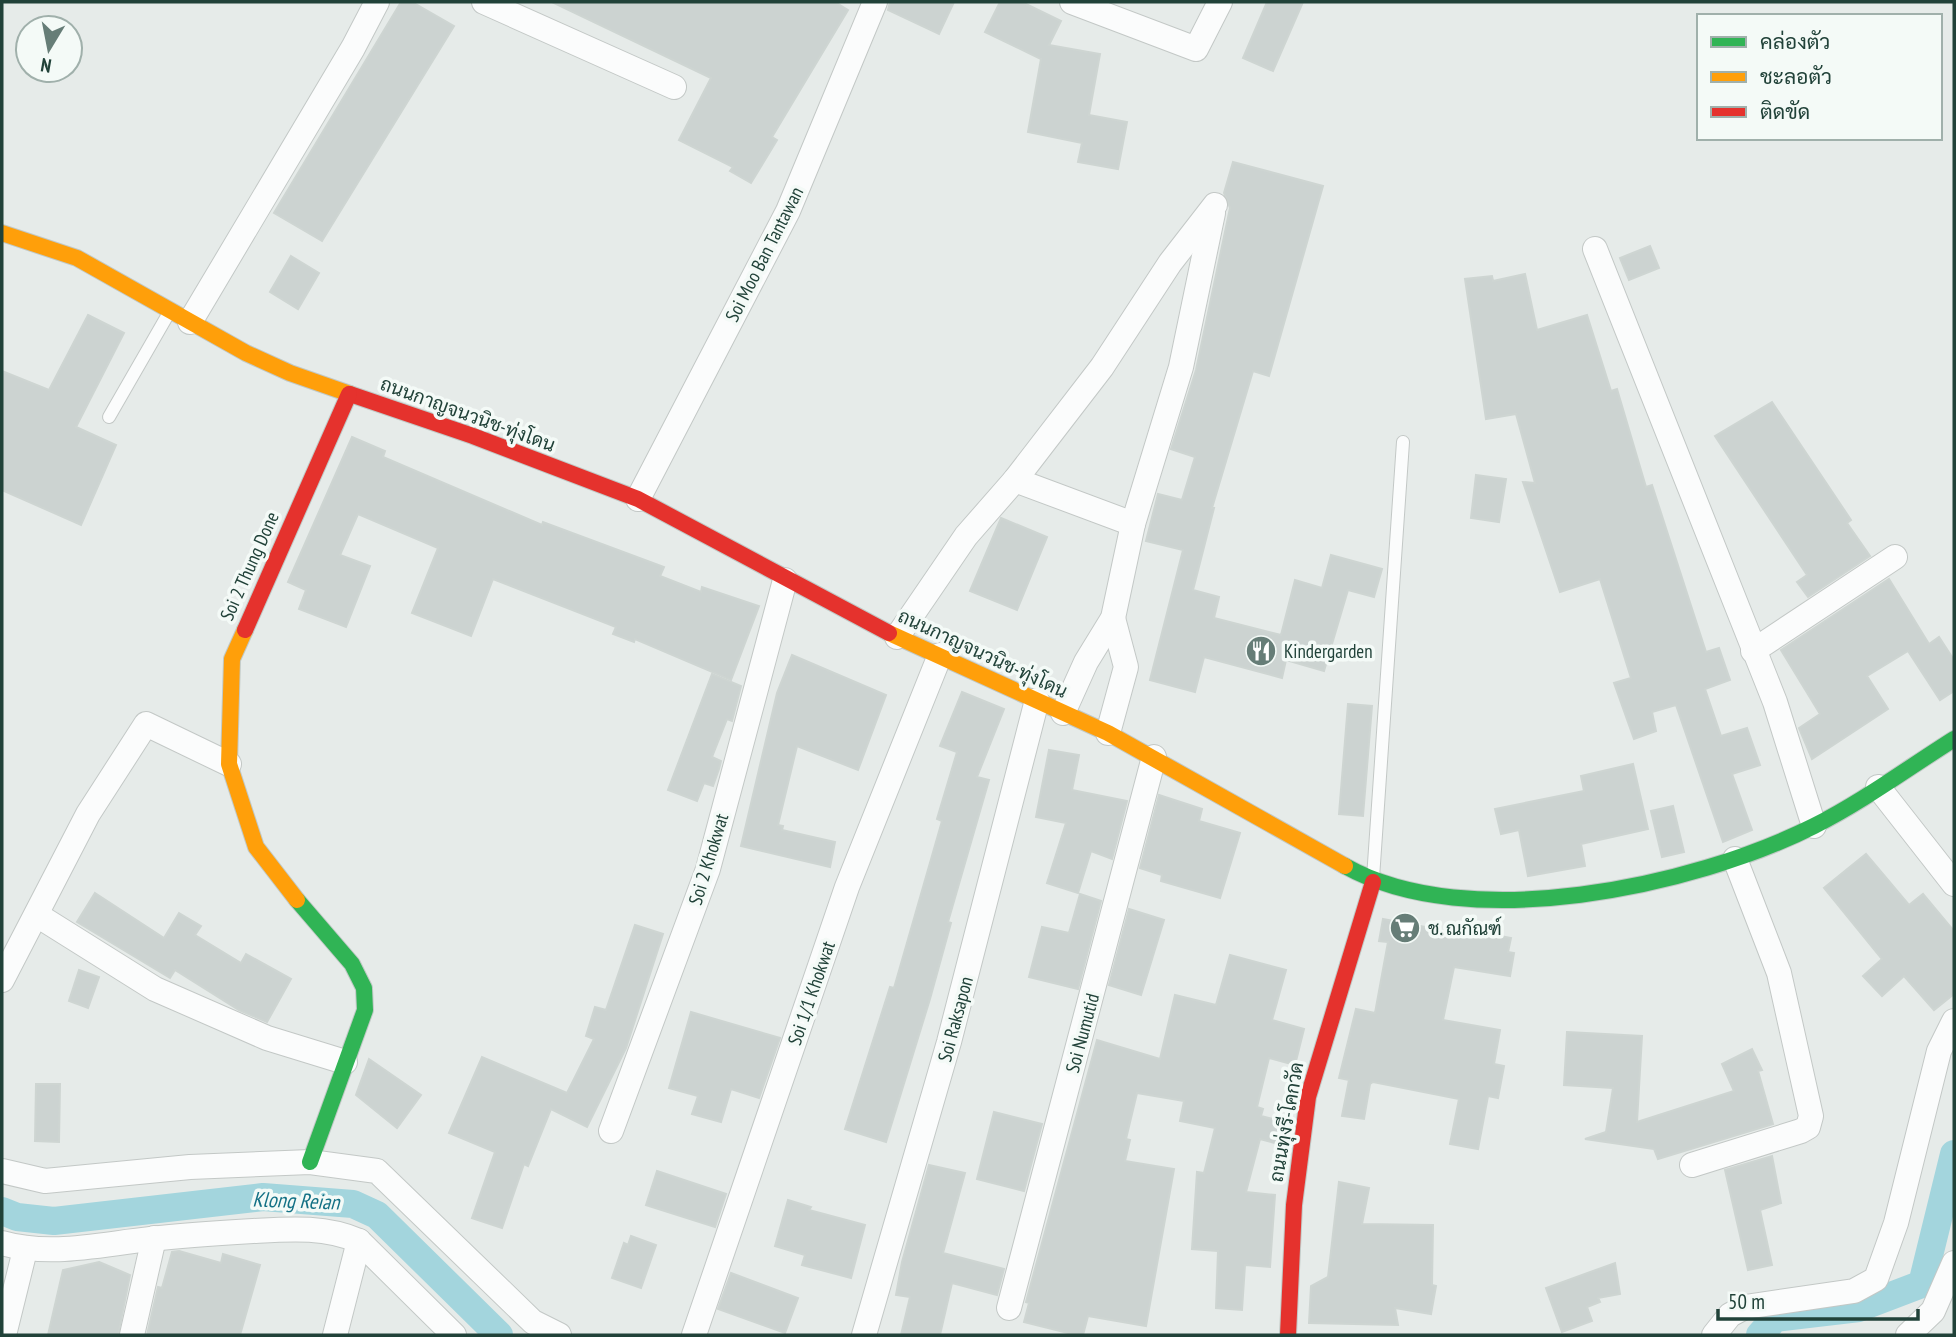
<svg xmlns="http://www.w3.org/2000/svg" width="1956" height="1337" viewBox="0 0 1956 1337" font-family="'PT Sans Narrow',Sarabun,sans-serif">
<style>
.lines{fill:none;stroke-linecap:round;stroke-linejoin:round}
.canal{stroke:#a3d5dd;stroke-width:28}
.building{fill:#ccd3d1;stroke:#ced5d2;stroke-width:2}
.lane-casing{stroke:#c3c8c6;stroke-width:14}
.street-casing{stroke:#c3c8c6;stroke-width:26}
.fast-casing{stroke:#c1c9c6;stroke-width:18}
.slow-casing{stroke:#c1c9c6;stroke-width:18}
.jam-casing{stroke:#c1c9c6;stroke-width:18}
.lane{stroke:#fbfcfc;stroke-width:12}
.street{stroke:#fbfcfc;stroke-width:24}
.fast{stroke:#30b455;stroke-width:16}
.slow{stroke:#ff9f0a;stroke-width:16}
.jam{stroke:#e5322d;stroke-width:16}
.labels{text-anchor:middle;stroke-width:7;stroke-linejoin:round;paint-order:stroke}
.street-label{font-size:19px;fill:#214239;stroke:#f4faf7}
.poi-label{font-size:19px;fill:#214239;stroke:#f4faf7;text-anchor:start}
.water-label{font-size:21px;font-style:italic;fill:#147185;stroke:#f4faf7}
</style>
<rect width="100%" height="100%" fill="#e6ebe9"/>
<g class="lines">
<!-- canal -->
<g class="canal">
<path d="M2 1211 17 1217 54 1221 263 1197 353 1204 377 1215 499 1335"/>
<path d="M1760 1335 1775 1318 1859 1308 1922 1284 1954 1154"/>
</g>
</g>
<!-- building -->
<g class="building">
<path d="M401 2H412L454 26 322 241 274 213Z"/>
<path d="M552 2H835L848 10 772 137 777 140 751 183 730 171 733 167 679 140 711 78Z"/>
<path d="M890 2H954L939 34 888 10Z"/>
<path d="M1000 2H1022L1061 21 1049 45 1100 54 1089 115 1127 122 1118 169 1078 162 1082 143 1028 132 1041 59 985 32Z"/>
<path d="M1267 2H1303L1273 71 1243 58Z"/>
<path d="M1233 162 1323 186 1269 376 1253 371 1212 508H1214L1193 590 1219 597 1214 618 1281 635 1295 580 1322 588 1331 555 1382 569 1374 597 1348 590 1324 671 1286 660 1282 678 1204 657 1195 692 1150 680 1183 550 1146 541 1158 494 1182 500 1195 457 1171 449 1196 370 1230 208 1224 193Z"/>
<path d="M1650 246 1659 268 1629 280 1620 258Z"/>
<path d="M291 256 319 273 298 309 270 292Z"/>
<path d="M1525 274 1537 330 1587 315 1611 391 1617 389 1646 487 1652 485 1706 652 1719 648 1730 680 1705 689 1721 736 1747 728 1760 765 1732 774 1752 830 1730 839 1723 842 1676 705 1652 712 1656 731 1634 739 1614 683 1631 678 1600 579 1560 592 1523 482 1535 483 1516 414 1486 419 1465 279 1492 276 1493 281Z"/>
<path d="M88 315 124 333 76 427 116 445 81 525 2 490V371L49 390Z"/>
<path d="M1772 402 1851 520 1847 523 1870 556 1808 597 1797 582 1807 575 1715 436Z"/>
<path d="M352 437 385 451 383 457 542 525 543 522 664 567 660 576 701 592 702 587 759 606 731 680 635 639 634 642 613 634 616 627 493 579 471 636 412 613 438 548 358 514 340 555 370 566 346 627 299 609 306 590 288 582Z"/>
<path d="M1476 475 1506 479 1499 522 1471 518Z"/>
<path d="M1001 518 1047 537 1017 610 970 591Z"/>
<path d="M1889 579 1929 644 1939 637 1954 660V691L1940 700 1908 651 1867 676 1888 709 1812 759 1799 728 1820 714 1781 650Z"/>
<path d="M792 655 886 695 858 770 797 746 778 825 783 826 782 830 835 842 830 867 741 846 777 693Z"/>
<path d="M712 674 741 686 732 721 727 719 712 757 721 761 719 769 713 786 704 783 697 801 668 790Z"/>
<path d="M962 692 1004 709 977 777 989 780 948 922 951 923 930 999 886 1142 845 1129 890 987 894 988 942 821 937 819 957 752 940 746Z"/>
<path d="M1348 704 1372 706 1363 816 1339 814Z"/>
<path d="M1049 750 1079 755 1072 790 1127 801 1112 859 1091 851 1078 893 1047 883 1066 823 1036 817Z"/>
<path d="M1633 764 1648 829 1581 844 1585 866 1528 876 1519 830 1501 834 1495 809 1584 791 1581 776Z"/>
<path d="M1159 795 1202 809 1199 821 1240 833 1220 898 1161 881 1162 875 1140 868Z"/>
<path d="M1673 806 1684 852 1662 857 1651 811Z"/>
<path d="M1866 854 1909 905 1923 894 1954 931V994L1934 1010 1904 976 1882 996 1863 976 1882 959 1824 888Z"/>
<path d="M95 893 164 938 179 913 201 926 195 935 241 963 246 954 291 979 267 1022 239 1010 175 970 170 978 77 922Z"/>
<path d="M1080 894 1101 901 1078 989 1029 977 1042 927 1069 933Z"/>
<path d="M1129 909 1164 920 1141 995 1109 985Z"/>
<path d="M1383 919 1473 936 1474 931 1511 938 1508 952 1514 953 1510 976 1454 967 1443 1020 1500 1030 1494 1064 1504 1066 1498 1098 1488 1096 1478 1149 1450 1144 1459 1099 1373 1082 1370 1084 1364 1119 1342 1116 1349 1080 1339 1078 1356 1009 1375 1013 1388 942 1379 941Z"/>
<path d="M635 925 663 934 626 1048 587 1127 551 1109 528 1166 524 1164 502 1228 472 1218 495 1152 449 1133 482 1057 567 1093 594 1039 586 1036 595 1007 606 1010Z"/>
<path d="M1230 955 1286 970 1272 1020 1304 1029 1295 1065 1269 1058 1257 1107 1263 1109 1261 1116 1284 1122 1278 1144 1260 1139 1246 1192 1275 1195 1270 1267 1245 1265 1242 1310 1216 1308 1218 1251 1192 1249 1197 1172 1204 1173 1215 1128 1180 1121 1184 1101 1137 1093 1126 1139 1130 1140 1125 1161 1174 1169 1146 1326 1088 1316 1083 1335H1076L1024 1322 1029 1303 1026 1302 1097 1040 1160 1059 1175 995 1216 1005Z"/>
<path d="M79 970 99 977 88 1008 69 1001Z"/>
<path d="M691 1012 780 1038 759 1098 731 1089 721 1122 692 1114 698 1096 669 1088Z"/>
<path d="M1567 1032 1642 1036 1637 1122 1734 1091 1722 1064 1752 1049 1762 1070 1758 1071 1773 1124 1658 1159 1654 1149 1585 1139 1606 1132 1613 1088 1564 1085Z"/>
<path d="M369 1059 421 1095 397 1128 356 1095Z"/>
<path d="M36 1084H60L59 1142 35 1141Z"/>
<path d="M994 1112 1042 1124 1024 1191 977 1179Z"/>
<path d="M1772 1156 1781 1203 1760 1210 1772 1265 1748 1270 1725 1170Z"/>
<path d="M929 1165 965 1173 943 1253 1004 1269 997 1295 952 1283 940 1335H901L910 1297 896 1295 902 1262Z"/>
<path d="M657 1171 726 1194 715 1227 646 1205Z"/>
<path d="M1339 1182 1369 1188 1362 1224 1433 1225 1432 1285 1436 1286 1431 1314 1395 1308 1398 1325 1309 1323 1311 1286 1328 1277Z"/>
<path d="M788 1200 811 1207 809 1210 865 1225 851 1278 802 1265 805 1255 775 1246Z"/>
<path d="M631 1236 656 1245 641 1288 612 1278 624 1243 628 1245Z"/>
<path d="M179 1251 221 1263 223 1254 260 1265 240 1335H147L158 1287 162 1288 172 1252Z"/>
<path d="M99 1262 130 1275 118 1335H48L63 1270Z"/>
<path d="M1615 1263 1620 1294 1598 1298 1600 1302 1587 1307 1592 1321 1562 1332 1546 1288Z"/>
<path d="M731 1273 798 1298 785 1333 718 1309Z"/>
</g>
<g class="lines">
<!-- lane casing -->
<g class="lane-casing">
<g id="lane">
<path d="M109 417 170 311"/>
<path d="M1373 878 1403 442"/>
</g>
</g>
<!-- street casing -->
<g class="street-casing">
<g id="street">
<path d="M484 2 674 87"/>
<path d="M1072 2 1196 49 1220 2"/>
<path d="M1595 249 1775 702 1814 826"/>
<path d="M190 322 353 48 377 2"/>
<path d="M1015 480 1133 524 1113 618 1086 662 1063 713"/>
<path d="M638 499 788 211 875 2"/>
<path d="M1133 524 1181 367 1213 213"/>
<path d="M897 637 966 536 1015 480 1102 367 1170 263 1215 205"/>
<path d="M1753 651 1895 557"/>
<path d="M1108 733 1126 667 1113 618"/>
<path d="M1878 787 1954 884"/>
<path d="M37 915 155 989 267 1038 345 1062"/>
<path d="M2 980 88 814 146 724 229 764"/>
<path d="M611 1131 708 869 785 580"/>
<path d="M1692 1165 1801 1131 1808 1127 1811 1116 1779 973 1735 859"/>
<path d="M2 1171 45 1181 190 1167 310 1162 377 1171 533 1322 559 1335"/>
<path d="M2 1243C51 1257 101 1244 151 1239 185 1235 219 1233 253 1231 289 1229 325 1226 359 1241L454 1335"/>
<path d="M1009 1308 1154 757"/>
<path d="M4 1335 25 1250"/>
<path d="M132 1335 154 1238"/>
<path d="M335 1335 359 1241"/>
<path d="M694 1335 847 887 940 655"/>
<path d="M864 1335 949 1042 1037 700"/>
<path d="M1714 1335 1730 1315 1745 1307 1854 1291 1876 1279 1896 1223 1939 1051 1954 1021"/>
<path d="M1908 1335 1933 1311 1954 1263"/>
</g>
</g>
<!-- fast casing -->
<g class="fast-casing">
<g id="fast">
<path d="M1345 866C1468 935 1693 887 1814 826 1862 802 1908 768 1954 739"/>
<path d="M297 900 352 964 364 988 365 1010 310 1162"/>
</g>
</g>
<!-- slow casing -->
<g class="slow-casing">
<g id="slow">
<path d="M2 233 77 258 246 353 290 373 350 394"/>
<path d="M245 630 232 659 229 764 256 847 297 900"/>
<path d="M889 633 1108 733 1345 866"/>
</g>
</g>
<!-- jam casing -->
<g class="jam-casing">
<g id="jam">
<path d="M350 394 473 436 638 499 889 633"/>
<path d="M245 630 349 394"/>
<path d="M1288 1335 1294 1205 1308 1097 1373 882"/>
</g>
</g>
<!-- lane -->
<use href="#lane" class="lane"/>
<!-- street -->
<use href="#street" class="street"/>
<!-- fast -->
<use href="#fast" class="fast"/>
<!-- slow -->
<use href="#slow" class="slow"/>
<!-- jam -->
<use href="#jam" class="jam"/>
</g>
<!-- icons -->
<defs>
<g id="restaurant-disc" transform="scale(1.575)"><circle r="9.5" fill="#667d77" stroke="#f4faf7"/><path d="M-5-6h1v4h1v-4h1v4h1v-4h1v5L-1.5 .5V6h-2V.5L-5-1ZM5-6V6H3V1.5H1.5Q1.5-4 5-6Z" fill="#fff"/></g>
<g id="supermarket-disc" transform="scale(1.575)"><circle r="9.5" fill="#667d77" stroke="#f4faf7"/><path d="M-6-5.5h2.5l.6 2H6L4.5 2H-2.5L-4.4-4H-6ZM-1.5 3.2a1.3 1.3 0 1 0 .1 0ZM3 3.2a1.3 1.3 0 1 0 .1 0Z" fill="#fff"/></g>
</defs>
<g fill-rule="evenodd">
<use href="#restaurant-disc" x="1261" y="651"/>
<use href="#supermarket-disc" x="1405" y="928"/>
</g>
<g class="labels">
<!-- street labels -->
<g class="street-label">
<text transform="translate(764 254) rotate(-63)" y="7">Soi Moo Ban Tantawan</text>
<text transform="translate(468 414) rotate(20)" y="7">ถนนกาญจนวนิช-ทุ่งโดน</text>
<text transform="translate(249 566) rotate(-66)" y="7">Soi 2 Thung Done</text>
<text transform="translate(983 653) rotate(25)" y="7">ถนนกาญจนวนิช-ทุ่งโดน</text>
<text transform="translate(708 859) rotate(-73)" y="7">Soi 2 Khokwat</text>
<text transform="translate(811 993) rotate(-71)" y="7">Soi 1/1 Khokwat</text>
<text transform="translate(955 1019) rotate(-75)" y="7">Soi Raksapon</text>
<text transform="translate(1082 1033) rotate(-75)" y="7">Soi Numutid</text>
<text transform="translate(1286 1122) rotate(-80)" y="7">ถนนทุ่งรี-โคกวัด</text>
</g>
<!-- poi labels -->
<g class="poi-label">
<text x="1284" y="658">Kindergarden</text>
<text x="1428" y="935">ช. ณกัณฑ์</text>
</g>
<!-- water labels -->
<g class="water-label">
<text transform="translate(296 1201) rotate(2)" y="7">Klong Reian</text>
</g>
</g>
<!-- border -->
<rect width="1956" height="1337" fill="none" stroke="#214239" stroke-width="7"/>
<!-- legend -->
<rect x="1697" y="14" width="245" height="126" fill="#f4faf7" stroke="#a0b0ab" stroke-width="2"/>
<rect x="1711" y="37" width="35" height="10" fill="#30b455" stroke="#a0b0ab" stroke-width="2"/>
<text x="1760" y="49" font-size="21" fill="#214239">คล่องตัว</text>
<rect x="1711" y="72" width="35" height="10" fill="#ff9f0a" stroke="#a0b0ab" stroke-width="2"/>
<text x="1760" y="84" font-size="21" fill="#214239">ชะลอตัว</text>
<rect x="1711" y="107" width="35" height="10" fill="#e5322d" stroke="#a0b0ab" stroke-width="2"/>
<text x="1760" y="119" font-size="21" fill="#214239">ติดขัด</text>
<!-- north arrow -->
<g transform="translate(49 49) rotate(190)"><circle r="33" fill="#f4faf7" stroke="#a0b0ab" stroke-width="2"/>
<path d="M0-5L12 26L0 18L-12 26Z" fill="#667d77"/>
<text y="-10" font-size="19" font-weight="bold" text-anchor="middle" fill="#214239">N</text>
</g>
<!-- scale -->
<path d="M1718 1309v10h200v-10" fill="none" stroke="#214239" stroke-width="3.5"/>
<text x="1728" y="1309" font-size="21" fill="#214239" stroke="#f4faf7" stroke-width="5" paint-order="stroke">50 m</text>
</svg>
